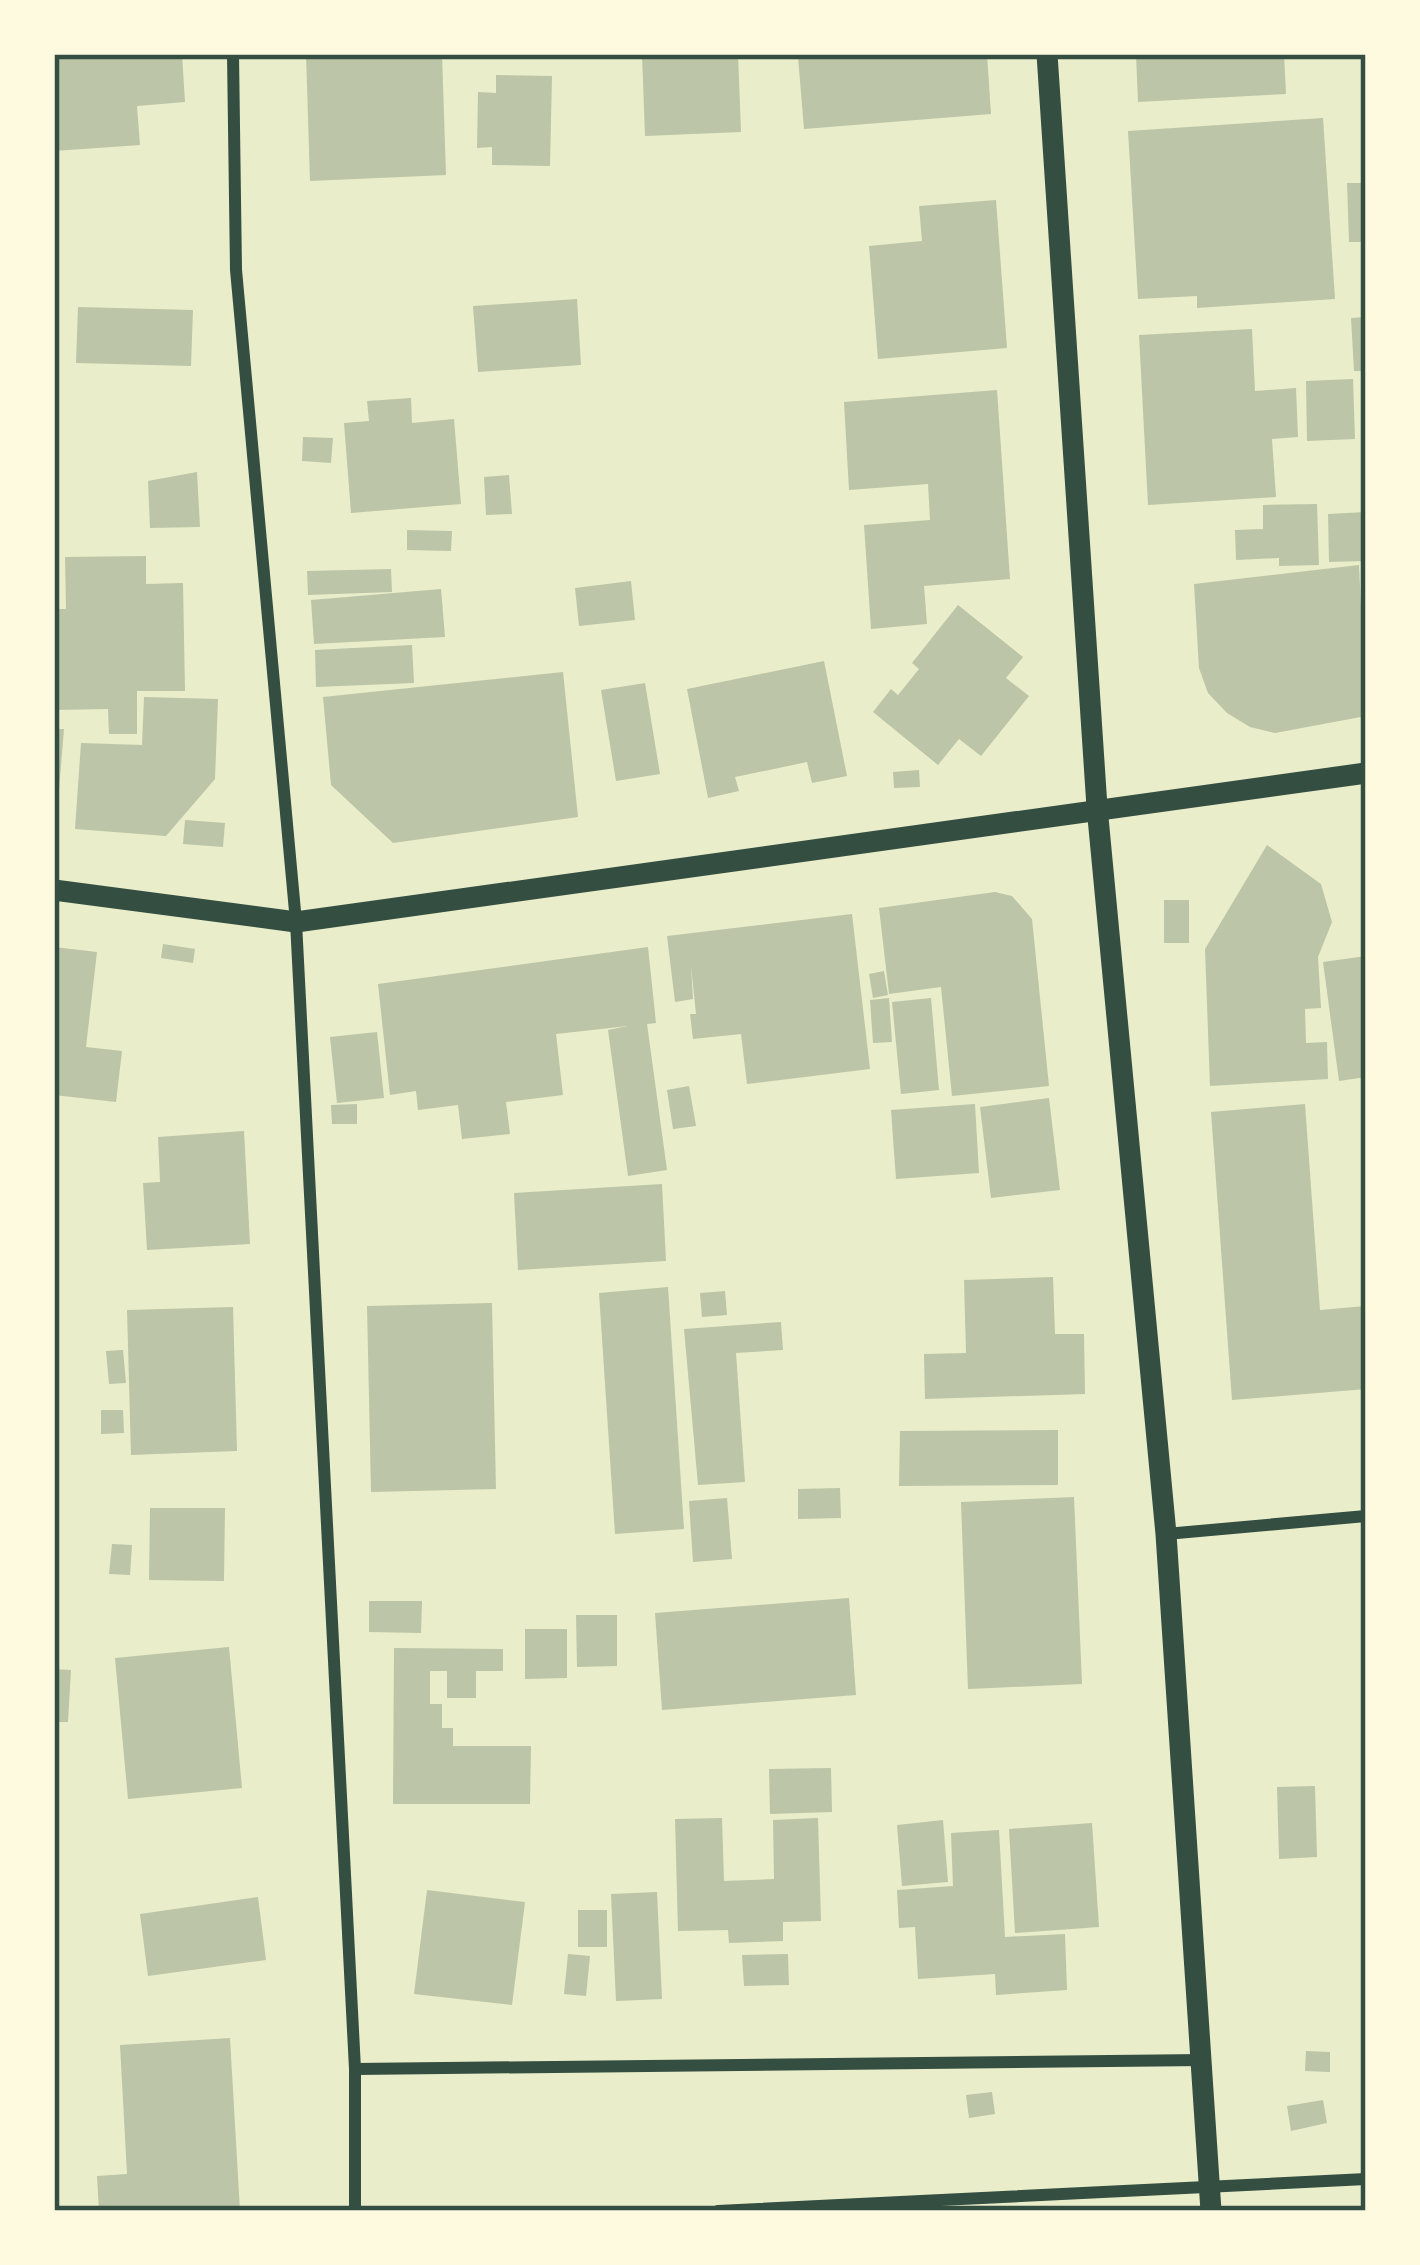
<svg xmlns="http://www.w3.org/2000/svg" width="1420" height="2265" viewBox="0 0 1420 2265" font-family="Overpass,sans-serif">
<style>
.building{fill:#bcc5a7}
.lines{fill:none;stroke-linecap:round;stroke-linejoin:round}
.minor{stroke:#344e41;stroke-width:12}
.tertiary{stroke:#344e41;stroke-width:21}
.neatline{fill:none;stroke:#344e41;stroke-width:4.5}
</style>
<rect width="100%" height="100%" fill="#e9edc9"/>
<!-- building -->
<g class="building">
<path d="M54 54H182L185 102 137 106 140 145 54 151Z"/>
<path d="M306 54H442L446 175 310 181Z"/>
<path d="M642 54H738L741 132 645 136Z"/>
<path d="M830 54H987L991 114 804 129 798 57Z"/>
<path d="M1136 54H1284L1286 94 1138 102Z"/>
<path d="M496 75 552 76 550 166 492 165V147L477 148 478 92 496 93Z"/>
<path d="M1323 118 1335 299 1197 308V296L1138 299 1128 131Z"/>
<path d="M1347 183H1366V242H1349Z"/>
<path d="M996 200 1007 348 878 359 869 246 922 241 919 206Z"/>
<path d="M577 299 581 365 478 372 473 306Z"/>
<path d="M78 307 193 310 191 366 76 363Z"/>
<path d="M1366 317V371H1354L1351 318Z"/>
<path d="M1252 329 1255 391 1296 388 1298 437 1272 439 1276 497 1148 505 1139 335Z"/>
<path d="M1353 379 1355 439 1307 441 1306 381Z"/>
<path d="M997 390 1010 579 924 586 927 624 871 629 864 525 930 520 928 484 849 490 844 402Z"/>
<path d="M411 398 412 423 454 419 461 504 351 513 344 423 369 421 367 401Z"/>
<path d="M303 437 333 438 331 463 302 461Z"/>
<path d="M197 472 200 527 150 528 148 481Z"/>
<path d="M509 475 512 514 486 515 484 477Z"/>
<path d="M1317 504 1319 565 1279 566V558L1236 560 1235 530 1263 529V505Z"/>
<path d="M1366 512V561L1329 562 1328 514Z"/>
<path d="M407 530 452 531 451 551 407 550Z"/>
<path d="M146 556V584L183 583 185 691H137V734H109L108 709 54 710V609H66L65 557Z"/>
<path d="M1359 565 1366 716 1275 733 1250 727 1227 713 1208 693 1199 668 1194 584Z"/>
<path d="M391 569 392 592 308 595 307 571Z"/>
<path d="M631 581 635 620 579 626 575 588Z"/>
<path d="M441 589 445 637 314 644 311 600Z"/>
<path d="M958 605 1023 657 1006 678 1029 696 981 756 959 739 938 765 873 712 891 689 898 695 919 669 912 663Z"/>
<path d="M412 645 414 683 316 687 315 650Z"/>
<path d="M824 661 847 776 812 783 807 762 735 777 739 791 708 798 687 689Z"/>
<path d="M563 672 578 817 393 843 331 785 323 697Z"/>
<path d="M645 683 660 774 616 781 601 690Z"/>
<path d="M144 697 218 699 215 779 166 836 75 829 81 743 142 745Z"/>
<path d="M54 729H64L57 814 54 813Z"/>
<path d="M919 770 920 787 894 788 893 772Z"/>
<path d="M185 820 225 823 223 847 183 844Z"/>
<path d="M1267 845 1321 884 1332 922 1318 957 1321 1008 1305 1009 1306 1043 1327 1042 1328 1079 1210 1086 1205 949Z"/>
<path d="M995 892 1012 896 1032 919 1049 1086 952 1096 941 987 889 994 879 908Z"/>
<rect x="1164" y="900" width="25" height="43"/>
<path d="M852 914 870 1069 747 1084 741 1034 693 1039 690 1014H696L691 966 693 999 675 1002 667 936Z"/>
<path d="M163 944 195 949 193 963 161 958Z"/>
<path d="M54 947 97 952 86 1047 122 1051 116 1102 54 1095Z"/>
<path d="M648 947 656 1023 647 1024 667 1170 628 1176 608 1030 628 1026 556 1034 563 1095 506 1102 510 1134 462 1139 458 1105 418 1110 416 1091 390 1095 378 984Z"/>
<path d="M1366 956V1077L1339 1081 1323 962Z"/>
<path d="M884 971 888 995 873 998 869 974Z"/>
<path d="M889 998 892 1042 873 1043 870 1000Z"/>
<path d="M931 998 939 1090 901 1094 892 1002Z"/>
<path d="M377 1032 384 1098 337 1103 330 1037Z"/>
<path d="M689 1086 696 1126 673 1129 667 1090Z"/>
<path d="M1049 1098 1060 1190 991 1198 980 1107Z"/>
<path d="M357 1104V1124H332L331 1105Z"/>
<path d="M975 1104 979 1173 896 1179 891 1110Z"/>
<path d="M1305 1104 1320 1310 1366 1306V1389L1232 1400 1211 1112Z"/>
<path d="M244 1131 250 1244 147 1250 143 1183 160 1182 158 1137Z"/>
<path d="M662 1184 666 1261 518 1270 514 1193Z"/>
<path d="M1053 1277 1055 1334H1084L1085 1394 925 1399 924 1354 966 1353 964 1280Z"/>
<path d="M668 1287 684 1529 615 1534 599 1293Z"/>
<path d="M725 1291 727 1315 702 1317 700 1293Z"/>
<path d="M492 1303 496 1489 371 1492 367 1306Z"/>
<path d="M233 1307 237 1451 131 1455 127 1310Z"/>
<path d="M781 1322 783 1350 736 1353 745 1482 698 1485 684 1329Z"/>
<path d="M123 1350 126 1383 109 1384 106 1351Z"/>
<path d="M101 1410H123L124 1433 101 1434Z"/>
<path d="M1058 1430V1485L899 1486 900 1431Z"/>
<path d="M840 1488 841 1518 798 1519V1489Z"/>
<path d="M1074 1497 1082 1684 968 1689 961 1502Z"/>
<path d="M727 1498 732 1559 693 1562 689 1501Z"/>
<path d="M150 1508H225L224 1581 149 1580Z"/>
<path d="M112 1544 132 1545 130 1575 109 1574Z"/>
<path d="M849 1598 856 1695 662 1710 655 1613Z"/>
<path d="M369 1601H422L421 1633 369 1632Z"/>
<path d="M576 1615H617V1666L577 1667Z"/>
<path d="M525 1629H567V1678L525 1679Z"/>
<path d="M229 1647 242 1788 128 1799 115 1658Z"/>
<path d="M394 1648 503 1649V1671H476V1698H447V1671H430V1704H442V1728H453V1746H531L530 1804H393Z"/>
<path d="M54 1669 71 1670 68 1722H54Z"/>
<path d="M831 1768 832 1812 770 1814 769 1769Z"/>
<path d="M1315 1786 1317 1857 1279 1859 1277 1787Z"/>
<path d="M722 1818 724 1881 774 1879 773 1820 818 1818 821 1921 783 1922V1941L729 1943 728 1930 678 1931 675 1819Z"/>
<path d="M943 1820 948 1882 902 1886 897 1825Z"/>
<path d="M1092 1823 1099 1927 1015 1933 1009 1829Z"/>
<path d="M999 1830 1005 1937 1065 1934 1067 1990 996 1995 995 1974 918 1979 915 1927 899 1928 897 1890 953 1886 951 1833Z"/>
<path d="M427 1890 525 1902 512 2005 414 1994Z"/>
<path d="M657 1892 662 1999 616 2001 611 1894Z"/>
<path d="M258 1897 266 1960 148 1976 140 1914Z"/>
<rect x="578" y="1910" width="29" height="37"/>
<path d="M568 1954 590 1956 586 1996 564 1994Z"/>
<path d="M788 1954 789 1985 744 1986 742 1955Z"/>
<path d="M230 2038 240 2211H99L97 2176 127 2174 120 2045Z"/>
<path d="M1306 2051 1330 2052V2072L1305 2071Z"/>
<path d="M992 2092 995 2114 969 2118 966 2095Z"/>
<path d="M1323 2100 1327 2123 1291 2131 1287 2106Z"/>
</g>
<g class="lines">
<!-- minor -->
<g class="minor">
<path d="M233 54 236 270 296 922 355 2069V2211"/>
<path d="M1166 1534 1366 1516"/>
<path d="M355 2069 1204 2060"/>
<path d="M718 2211 1366 2179"/>
</g>
<!-- tertiary -->
<g class="tertiary">
<path d="M1047 54 1097 807 1166 1534 1211 2211"/>
<path d="M54 890 296 922 1366 773"/>
</g>
</g>
<!-- border -->
<rect width="1420" height="2265" fill="none" stroke="#fefae0" stroke-width="114"/>
<rect x="57" y="57" width="1306" height="2151" class="neatline"/>
</svg>
